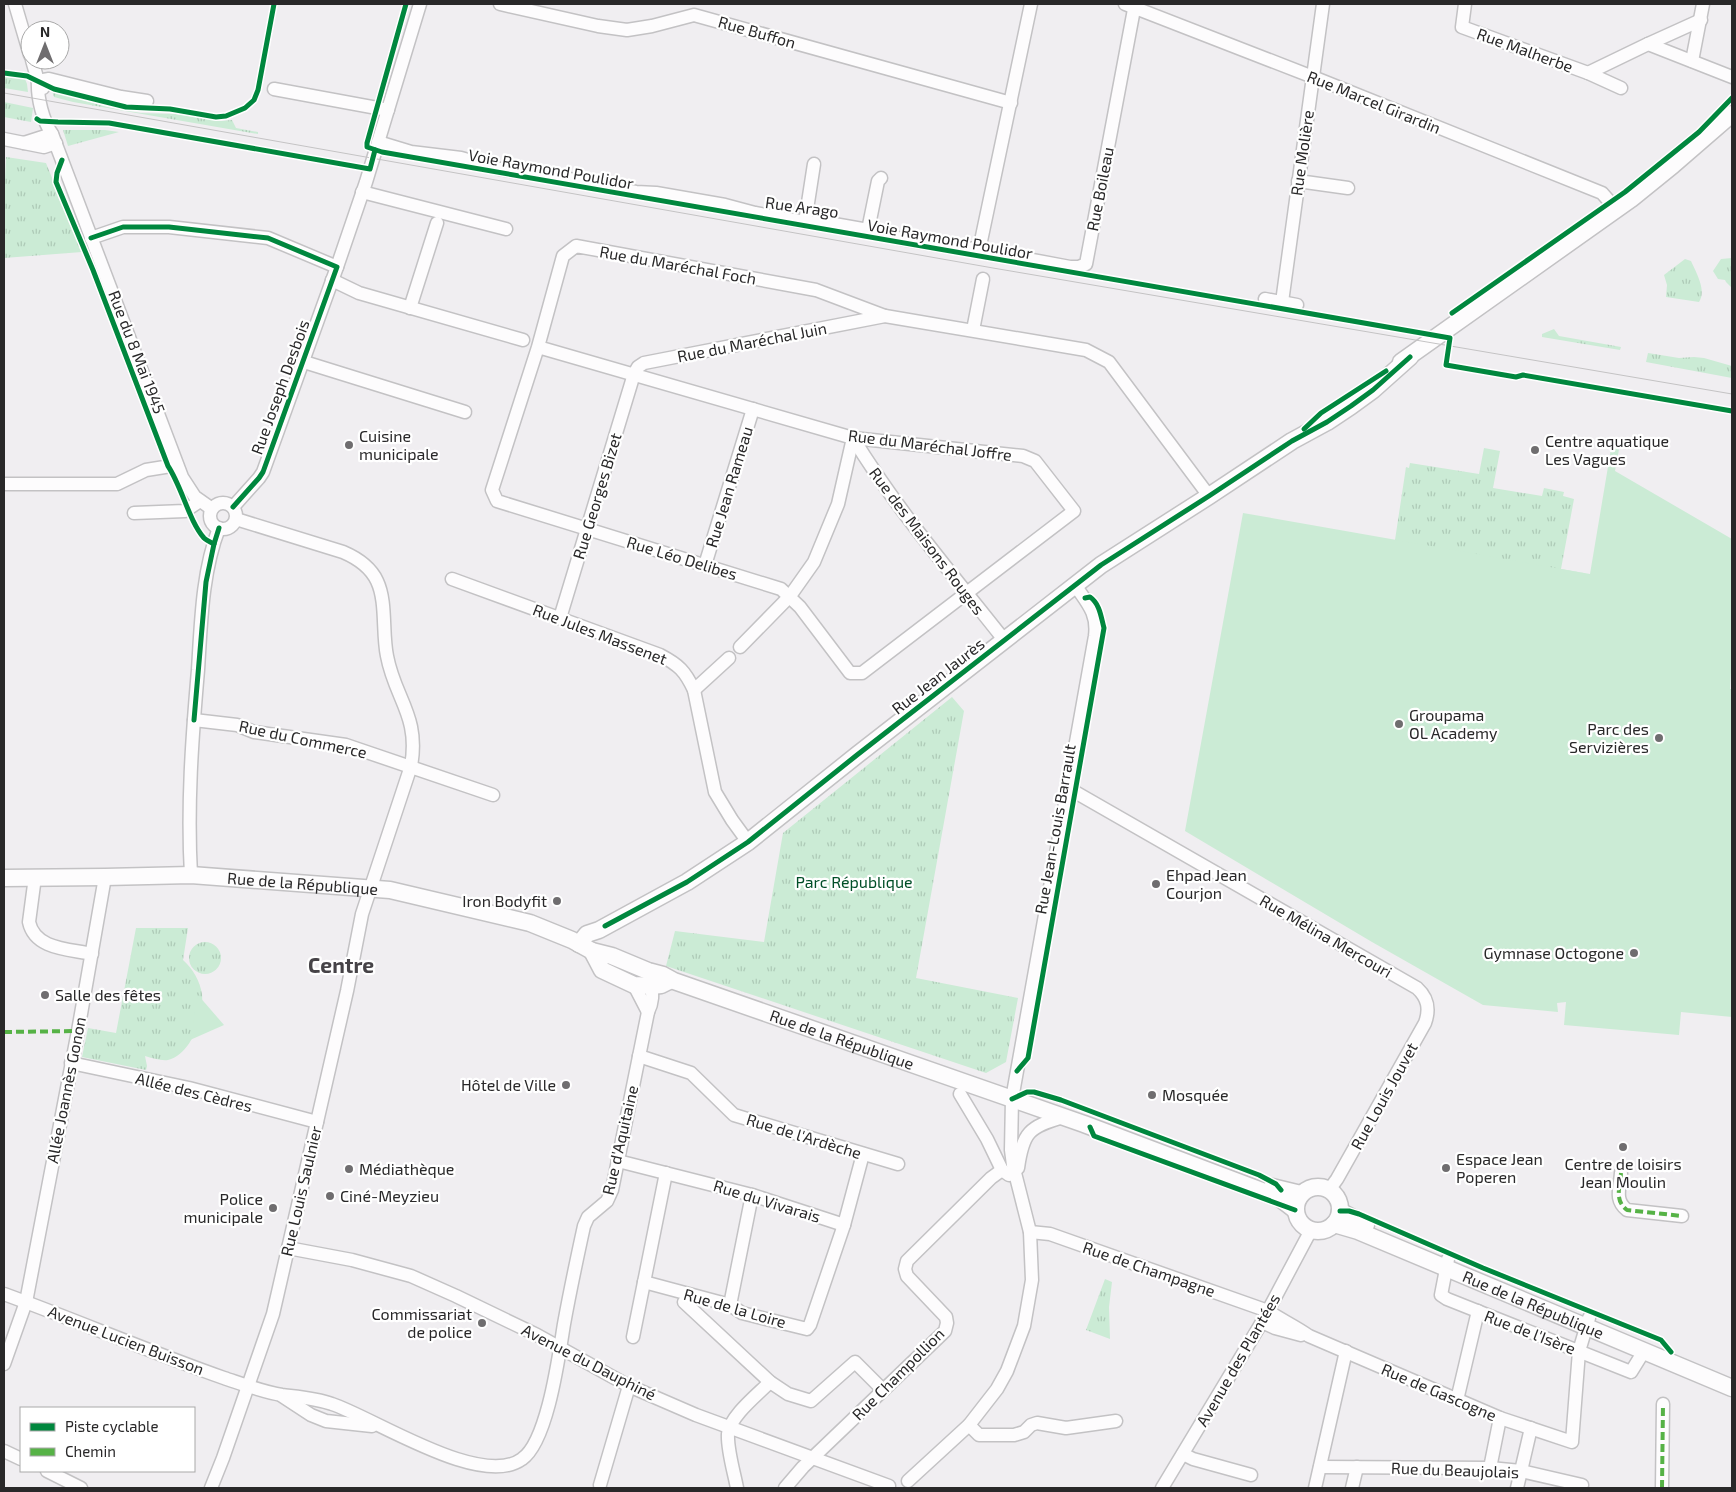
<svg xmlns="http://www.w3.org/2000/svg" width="1736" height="1492" viewBox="0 0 1736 1492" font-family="'Exo 2',sans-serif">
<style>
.grass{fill:url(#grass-tufts)}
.pitch{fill:#cbebd5}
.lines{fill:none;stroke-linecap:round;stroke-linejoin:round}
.minor-casing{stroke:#c3c2c4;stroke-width:15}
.major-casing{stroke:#c3c2c4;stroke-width:19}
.minor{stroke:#fdfcfd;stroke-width:12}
.major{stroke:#fdfcfd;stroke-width:16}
.tram{stroke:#c4c3c4;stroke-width:1}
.quiet{stroke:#56b246;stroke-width:4;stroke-dasharray:8 4;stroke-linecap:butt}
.cycleway-casing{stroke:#fff;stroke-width:8}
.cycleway{stroke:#00873e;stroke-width:5}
.poi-dot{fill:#6f6d6f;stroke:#fff;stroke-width:2}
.labels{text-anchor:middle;stroke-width:4.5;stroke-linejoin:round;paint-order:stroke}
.street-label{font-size:16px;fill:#292829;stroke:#fff}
.poi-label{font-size:16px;fill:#292829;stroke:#fff;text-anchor:start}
.park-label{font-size:16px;fill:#004e27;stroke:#fff}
.district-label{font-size:21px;font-weight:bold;fill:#464347;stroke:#fff}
</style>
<defs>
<pattern id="grass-tufts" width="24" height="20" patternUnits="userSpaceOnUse" patternTransform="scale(1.25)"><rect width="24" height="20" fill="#cbebd5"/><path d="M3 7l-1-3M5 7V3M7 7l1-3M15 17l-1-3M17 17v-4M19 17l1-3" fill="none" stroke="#aecab7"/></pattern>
</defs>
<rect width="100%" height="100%" fill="#f0eef1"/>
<!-- grass -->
<g class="grass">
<path d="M4 75 25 79 27 84 28 92 4 88Z"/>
<path d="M52 91 107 107 141 113 176 114 221 121 232 120 236 128 258 132V134L73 102 54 97Z"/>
<path d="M4 102 33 108 31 122 4 117Z"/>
<path d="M63 130H105L119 132 68 146Z"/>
<path d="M6 157 46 163 82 252 4 258V200Z"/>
<path d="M1732 258V288L1726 282 1725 280 1718 279 1713 271 1721 259Z"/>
<path d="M1685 259 1691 261C1696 272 1707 291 1699 302L1666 297 1667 285 1664 275Z"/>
<path d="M1554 329 1559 336 1621 347 1620 350 1542 337V334Z"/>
<path d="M1648 353 1679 358 1694 357 1704 358 1732 366V378L1646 362Z"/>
<path d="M1484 448 1500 451 1493 488 1542 496 1544 488 1564 492 1563 496 1574 499 1561 569 1589 574 1392 545V540H1395L1406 467 1409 468 1410 463 1479 474Z"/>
<path d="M952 697 964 711 916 978 1018 998 1006 1062 986 1073 666 966 675 931 764 942 783 833Z"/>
<path d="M136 928H188L183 960C193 969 200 981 202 994 204 1016 192 1054 168 1060 161 1061 152 1058 145 1056L147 1066 146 1070 82 1057 88 1028 116 1033Z"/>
<circle cx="205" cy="958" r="16"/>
<path d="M1105 1279 1112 1282 1109 1307 1110 1339 1086 1330Z"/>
</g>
<!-- pitch -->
<g class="pitch">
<path d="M1612 443 1620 444 1615 471 1732 539V655L1730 689H1732V1017L1681 1012 1679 1035 1564 1025 1566 1002 1557 1003 1558 1012 1483 1005 1372 942 1185 831 1243 513 1590 574Z"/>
<path d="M198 995 224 1025 190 1040Z"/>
</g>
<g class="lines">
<!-- minor casing -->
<g class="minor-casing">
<g id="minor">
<path d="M15 4 30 55"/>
<path d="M500 4 598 26 627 30 652 26 694 15 1011 103"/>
<path d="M1125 4 1313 77 1602 193 1616 209"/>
<path d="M1465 4 1462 27 1588 73"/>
<path d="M1648 44 1701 20"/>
<path d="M32 60 38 81 43 88"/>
<path d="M1692 61 1703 4"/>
<path d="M38 81C37 98 43 121 52 134L182 477 195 497 212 509"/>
<path d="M38 81 49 79 121 97 147 101"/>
<path d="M1621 88 1588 73 1648 44 1732 77"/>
<path d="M274 89 388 110"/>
<path d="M4 139 44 147 56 143"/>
<path d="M378 142 411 152 461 158 500 169 531 174 561 177 606 187 636 192 656 193 725 205 755 213 805 222 834 224 868 230 902 239 951 247 967 249 977 248 981 241 1031 4"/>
<path d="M24 143 52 134"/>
<path d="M1298 181 1348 188"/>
<path d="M362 192 506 229"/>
<path d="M805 222 814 164"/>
<path d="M868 230 878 181 881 178"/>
<path d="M91 238 123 227H169L268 238 337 267"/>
<path d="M977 248 985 251 1070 267H1079L1086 264 1135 4"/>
<path d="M332 280 359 293 523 340"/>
<path d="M1265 299 1297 305"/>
<path d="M1282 302 1323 4"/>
<path d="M410 308 437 223"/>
<path d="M973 330 983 279"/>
<path d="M538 347 853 438 1023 456 1035 461 1074 511 862 673H850L800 607 781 589 497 501 492 490 538 347 563 256 576 246 816 290 885 316"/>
<path d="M301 361 465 412"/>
<path d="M853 438C897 510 953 575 1005 641"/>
<path d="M4 484H117L146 470 177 465"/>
<circle cx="223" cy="516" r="13"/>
<path d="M233 507 259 478 263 472 337 267 366 182 420 4"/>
<path d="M134 513 185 511 200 501"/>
<path d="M705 565 753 409"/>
<path d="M452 579 660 655C679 665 685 671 694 690L715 792 732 820 748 842"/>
<path d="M560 618 634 374 638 367 644 363 885 316 1086 350 1109 362 1209 496"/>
<path d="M740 647 790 596 814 562 838 504 853 438"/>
<path d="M694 690 729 658"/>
<path d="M194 720 237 725 254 732 346 745 493 795"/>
<path d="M1068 788 1417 988C1428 998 1430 1009 1425 1023L1337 1179 1329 1190"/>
<path d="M191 875C187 806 192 739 198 670 201 623 202 572 219 528"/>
<path d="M35 877 29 922C35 950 70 949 92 954"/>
<path d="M634 985 648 1012"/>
<path d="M639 1056 691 1073 734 1115 898 1164"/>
<path d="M71 1063 189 1088 317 1122"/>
<path d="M960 1094 987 1139 1002 1170 1009 1175"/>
<path d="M618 1161 752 1195 844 1225 863 1154"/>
<path d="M1018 1168C1023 1132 1029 1127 1063 1117"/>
<path d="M1621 1173C1620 1188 1614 1200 1627 1210L1682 1216"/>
<path d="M1030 1232 1050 1234 1268 1311C1281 1320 1295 1326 1309 1336L1500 1418 1572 1442 1579 1351 1589 1318"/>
<path d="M288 1248 352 1260 411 1276 456 1296 537 1335 629 1386 696 1415 889 1486"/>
<path d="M1448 1259 1441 1295 1447 1299 1631 1372 1644 1351"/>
<path d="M644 1282 730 1305 742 1313 807 1329 810 1325 844 1225"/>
<path d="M4 1294C78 1321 150 1352 224 1378 242 1384 263 1392 282 1395 299 1397 316 1398 332 1404 374 1418 481 1489 522 1459 548 1441 559 1354 564 1324 570 1291 577 1258 584 1226L588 1217 607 1201 612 1190 648 1012C654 1000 652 992 651 979"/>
<path d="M684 1302 770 1382 788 1394 811 1401 855 1362 883 1390"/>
<path d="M730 1305 752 1195"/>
<path d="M1262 1322 1275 1328 1301 1335"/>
<path d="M633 1337 666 1173"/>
<path d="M4 1364 26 1302 78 1031 105 877"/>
<path d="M282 1396 311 1415 326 1421 372 1426"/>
<path d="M1457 1400 1478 1311"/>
<path d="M969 1425 979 1435H1014L1024 1432 1031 1425 1037 1423 1066 1428 1116 1421"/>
<path d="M4 1451 21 1459"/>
<path d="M1183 1454 1193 1459 1251 1475"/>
<path d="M1320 1467 1490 1468 1521 1471 1582 1485"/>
<path d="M1490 1468 1500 1418"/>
<path d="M47 1471 81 1488"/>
<path d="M908 1481 969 1425 997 1389 1007 1371 1024 1326 1032 1280 1030 1232 1013 1165 1011 1150 1012 1099 1095 636C1098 613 1087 603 1075 585"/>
<path d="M600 1485 629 1386"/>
<path d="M211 1488 223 1458 273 1314 347 991 362 914 411 766C420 716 395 699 387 656 382 632 387 602 377 581 370 566 357 558 343 552L236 519"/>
<path d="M737 1488C734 1472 727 1449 728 1434 730 1416 757 1395 770 1382"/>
<path d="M785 1488 803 1467 945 1331 947 1323 946 1317 907 1276 905 1269 907 1261 991 1178 1002 1170"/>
<path d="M1162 1488 1262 1322 1311 1230"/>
<path d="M1315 1488 1346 1351"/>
<path d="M1352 1488 1357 1467"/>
<path d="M1517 1488 1531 1428"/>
<path d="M1662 1488 1663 1404"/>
</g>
</g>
<!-- major casing -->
<g class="major-casing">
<g id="major">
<path d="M1401 362 1631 199 1673 165 1732 114"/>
<path id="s1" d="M4 878 105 877 191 875 390 890 530 923 572 940 592 951 612 956 648 971 663 975 674 981 1084 1124 1278 1197 1295 1210"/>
<path d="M579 944 587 934 599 930 687 882 748 842 857 755 1101 565 1209 496 1292 441 1327 422 1351 406 1373 390 1410 357"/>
<path d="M592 951 602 970 634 985 652 986 661 985 671 980"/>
<circle cx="1318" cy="1209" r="22"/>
<path d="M1272 1187 1301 1194"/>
<path d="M1340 1211 1366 1225"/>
<path id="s2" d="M1334 1224 1358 1231 1732 1388"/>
</g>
</g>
<!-- minor -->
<use href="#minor" class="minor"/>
<!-- major -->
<use href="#major" class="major"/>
<!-- tram -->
<path class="tram" d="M4 93 993 268 1732 394"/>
<!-- quiet -->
<g class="quiet">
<path d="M4 1032 78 1031"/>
<path d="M1621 1173C1620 1188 1614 1200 1627 1210L1682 1216"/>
<path d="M1662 1488 1663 1404"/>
</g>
<!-- cycleway casing -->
<g class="cycleway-casing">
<g id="cycleway">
<path d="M406 4 367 143V147L382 152 1450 338 1446 365 1516 377 1523 375 1732 411"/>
<path d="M4 73 27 76 54 89 126 107 170 109 216 117 226 116 245 108 254 100 258 90 274 4"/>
<path d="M37 119 40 121 58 122 109 123 370 169 375 150"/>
<path d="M62 160 57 173 56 182 93 270 168 466C182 487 189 521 204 538 206 540 210 542 214 544"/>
<path d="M91 238 123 227H169L268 238 337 267 263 472 259 478 233 507"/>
<path d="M1452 313 1625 192 1699 132 1732 98"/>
<path d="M1304 429 1321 413 1386 371"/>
<path d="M194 720 206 582 214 544 219 528"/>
<path d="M605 926 687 882 748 842 857 755 1101 565 1209 496 1292 441 1327 422 1351 406 1373 390 1410 357"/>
<path d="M1017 1071 1028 1058 1104 628C1101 617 1100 604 1090 597L1085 598"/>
<path d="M1012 1099 1027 1092H1034L1061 1100 1259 1175 1276 1184 1281 1190"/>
<path d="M1090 1127 1094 1136 1295 1210"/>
<path d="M1340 1211H1349L1359 1214 1483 1268 1661 1340 1671 1352"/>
</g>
</g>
<!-- cycleway -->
<use href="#cycleway" class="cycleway"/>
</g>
<!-- markers -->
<g class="poi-dot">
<circle cx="349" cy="445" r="5"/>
<circle cx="1535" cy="450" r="5"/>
<circle cx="1399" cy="724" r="5"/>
<circle cx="1659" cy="738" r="5"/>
<circle cx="1156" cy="884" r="5"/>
<circle cx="557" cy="901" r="5"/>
<circle cx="1634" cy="953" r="5"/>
<circle cx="45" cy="995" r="5"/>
<circle cx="566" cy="1085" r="5"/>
<circle cx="1152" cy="1095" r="5"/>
<circle cx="1623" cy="1147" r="5"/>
<circle cx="1446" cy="1168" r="5"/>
<circle cx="349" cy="1169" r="5"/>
<circle cx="330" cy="1196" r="5"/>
<circle cx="273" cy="1208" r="5"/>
<circle cx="482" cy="1323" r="5"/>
</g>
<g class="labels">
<!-- street labels -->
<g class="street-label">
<text transform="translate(757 32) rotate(16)" y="6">Rue Buffon</text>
<text transform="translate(1525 50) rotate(20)" y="6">Rue Malherbe</text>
<text transform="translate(1374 102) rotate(22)" y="6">Rue Marcel Girardin</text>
<text transform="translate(1302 153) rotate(-82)" y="6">Rue Molière</text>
<text transform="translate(551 169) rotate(10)" y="6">Voie Raymond Poulidor</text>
<text transform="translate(1100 189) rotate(-79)" y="6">Rue Boileau</text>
<text transform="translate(802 207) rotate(8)" y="6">Rue Arago</text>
<text transform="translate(950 239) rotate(10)" y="6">Voie Raymond Poulidor</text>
<text transform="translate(678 265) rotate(10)" y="6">Rue du Maréchal Foch</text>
<text transform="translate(752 342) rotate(-11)" y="6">Rue du Maréchal Juin</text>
<text transform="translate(137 352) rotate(69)" y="6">Rue du 8 Mai 1945</text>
<text transform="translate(280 387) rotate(-70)" y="6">Rue Joseph Desbois</text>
<text transform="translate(930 445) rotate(7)" y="6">Rue du Maréchal Joffre</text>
<text transform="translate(729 487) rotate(-73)" y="6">Rue Jean Rameau</text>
<text transform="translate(597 496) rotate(-73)" y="6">Rue Georges Bizet</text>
<text transform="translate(927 541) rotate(53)" y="6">Rue des Maisons Rouges</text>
<text transform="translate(682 558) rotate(17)" y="6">Rue Léo Delibes</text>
<text transform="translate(600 634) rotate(21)" y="6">Rue Jules Massenet</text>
<text transform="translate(938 676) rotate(-38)" y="6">Rue Jean Jaurès</text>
<text transform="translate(303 739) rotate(12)" y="6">Rue du Commerce</text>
<text transform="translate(1055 829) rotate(-80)" y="6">Rue Jean-Louis Barrault</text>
<text dy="6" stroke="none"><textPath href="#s1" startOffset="299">Rue de la République</textPath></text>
<text transform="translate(1326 936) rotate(30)" y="6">Rue Mélina Mercouri</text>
<text dy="6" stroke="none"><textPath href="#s1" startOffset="864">Rue de la République</textPath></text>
<text transform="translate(66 1090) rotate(-79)" y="6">Allée Joannès Gonon</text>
<text transform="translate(194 1092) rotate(14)" y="6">Allée des Cèdres</text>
<text transform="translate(1384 1096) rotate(-61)" y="6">Rue Louis Jouvet</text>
<text transform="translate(804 1136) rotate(17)" y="6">Rue de l'Ardèche</text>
<text transform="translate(620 1140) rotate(-77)" y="6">Rue d'Aquitaine</text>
<text transform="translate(301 1191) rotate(-77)" y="6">Rue Louis Saulnier</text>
<text transform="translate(767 1201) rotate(17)" y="6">Rue du Vivarais</text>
<text transform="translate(1149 1269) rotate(19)" y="6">Rue de Champagne</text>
<text dy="6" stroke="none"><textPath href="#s2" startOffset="215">Rue de la République</textPath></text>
<text transform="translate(735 1308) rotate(16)" y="6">Rue de la Loire</text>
<text transform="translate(1530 1332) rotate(21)" y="6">Rue de l'Isère</text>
<text transform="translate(126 1340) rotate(21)" y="6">Avenue Lucien Buisson</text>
<text transform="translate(1238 1360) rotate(-60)" y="6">Avenue des Plantées</text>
<text transform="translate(589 1362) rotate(27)" y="6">Avenue du Dauphiné</text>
<text transform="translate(898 1374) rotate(-45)" y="6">Rue Champollion</text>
<text transform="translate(1439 1392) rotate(23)" y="6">Rue de Gascogne</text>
<text transform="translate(1455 1470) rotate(2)" y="6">Rue du Beaujolais</text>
</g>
<!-- poi labels -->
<g class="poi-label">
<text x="359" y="442">Cuisine<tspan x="359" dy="18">municipale</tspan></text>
<text x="1545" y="447">Centre aquatique<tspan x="1545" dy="18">Les Vagues</tspan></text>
<text x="1409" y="721">Groupama<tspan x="1409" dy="18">OL Academy</tspan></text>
<text x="1649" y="735" text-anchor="end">Parc des<tspan x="1649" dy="18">Servizières</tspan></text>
<text x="1166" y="881">Ehpad Jean<tspan x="1166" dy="18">Courjon</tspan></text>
<text x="547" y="907" text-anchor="end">Iron Bodyfit</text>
<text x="1624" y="959" text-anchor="end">Gymnase Octogone</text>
<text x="55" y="1001">Salle des fêtes</text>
<text x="556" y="1091" text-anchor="end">Hôtel de Ville</text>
<text x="1162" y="1101">Mosquée</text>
<text x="1456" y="1165">Espace Jean<tspan x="1456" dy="18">Poperen</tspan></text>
<text x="1623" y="1170" text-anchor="middle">Centre de loisirs<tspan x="1623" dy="18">Jean Moulin</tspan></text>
<text x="359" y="1175">Médiathèque</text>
<text x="340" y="1202">Ciné-Meyzieu</text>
<text x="263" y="1205" text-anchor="end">Police<tspan x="263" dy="18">municipale</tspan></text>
<text x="472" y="1320" text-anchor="end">Commissariat<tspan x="472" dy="18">de police</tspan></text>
</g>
<!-- park labels -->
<g class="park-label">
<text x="854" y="888">Parc République</text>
</g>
<!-- district labels -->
<g class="district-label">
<text x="341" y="973">Centre</text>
</g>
</g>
<!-- border -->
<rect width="1736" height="1492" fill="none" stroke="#292829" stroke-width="10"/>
<!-- legend -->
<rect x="20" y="1407" width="175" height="65" fill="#ffffff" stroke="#a9a9a9"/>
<rect x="30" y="1423" width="25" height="8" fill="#00873e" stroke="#a9a9a9"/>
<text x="65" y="1432" font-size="15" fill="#292829">Piste cyclable</text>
<rect x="30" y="1448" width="25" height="8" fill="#56b246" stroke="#a9a9a9"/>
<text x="65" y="1457" font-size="15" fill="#292829">Chemin</text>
<!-- north arrow -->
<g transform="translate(45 45)"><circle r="24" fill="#ffffff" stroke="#a9a9a9"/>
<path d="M0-4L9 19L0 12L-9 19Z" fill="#6f6d6f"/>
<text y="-8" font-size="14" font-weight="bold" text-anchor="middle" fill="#292829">N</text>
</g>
</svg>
